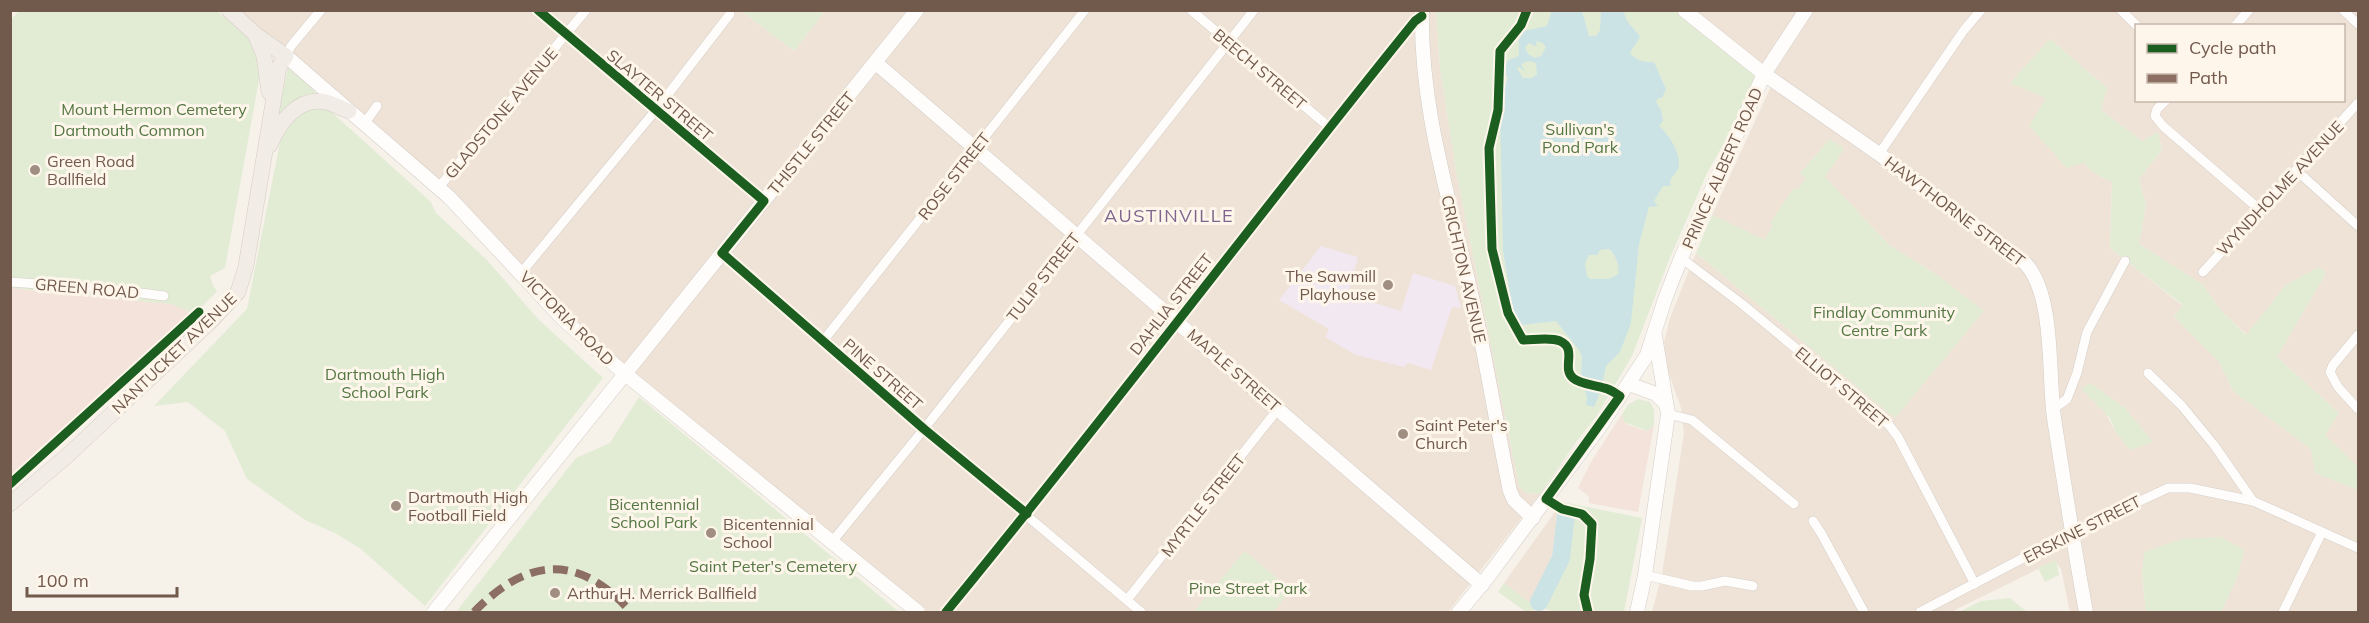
<svg xmlns="http://www.w3.org/2000/svg" width="2369" height="623" viewBox="0 0 2369 623" font-family="Mulish,sans-serif">
<style>
.residential{fill:#efe3d7;fill-rule:evenodd}
.commercial{fill:#f3e3da}
.education{fill:#f2e8f1}
.green{fill:#e2ecd5}
.water{fill:#cce3e5;fill-rule:evenodd}
.lines{fill:none;stroke-linecap:round;stroke-linejoin:round}
.river{stroke:#cce3e5;stroke-width:18}
.street-casing{stroke:#d5cec7;stroke-width:10}
.secondary-casing{stroke:#d4cdc6;stroke-width:15}
.primary-casing{stroke:#d4ccc6;stroke-width:16}
.street{stroke:#fefdfc;stroke-width:9}
.secondary{stroke:#fefdfc;stroke-width:14}
.primary{stroke:#f1ece5;stroke-width:15}
.quiet{stroke:#8d6e63;stroke-width:8;stroke-dasharray:15 8;stroke-linecap:butt}
.cycleway-casing{stroke:#fef6ea;stroke-width:13}
.cycleway{stroke:#1b5e20;stroke-width:9}
.poi-dot{fill:#a08e83;stroke:#fef6ea;stroke-width:2}
.labels{text-anchor:middle;stroke-width:6;stroke-linejoin:round;paint-order:stroke}
.street-label{font-size:16px;fill:#71594c;stroke:#fef6ea}
.park-label{font-size:16px;fill:#547744;stroke:#fef6ea}
.poi-label{font-size:16px;fill:#71594c;stroke:#fef6ea;text-anchor:start}
.neighbourhood-label{font-size:18px;letter-spacing:1.5px;fill:#7f648d;stroke:#fef6ea}
</style>
<rect width="100%" height="100%" fill="#f6f1e9"/>
<!-- residential -->
<g class="residential">
<path d="M227 11H741L794 51 825 11H1436L1440 68 1456 170 1519 486 1527 493 1540 494 1448 612H919L624 373 373 131Z"/>
<path d="M1691 11H2358V467L2324 435 2339 413 2277 357 2326 273 2286 285 2247 335 2223 313 2202 284 2139 244 2146 205 2139 179 2162 150 2158 132 2142 141 2101 110 2107 88 2050 39 2046 98 2083 163 2096 174 2112 182 2110 248 2183 306 2174 316 2219 362 2233 391 2312 449 2315 473 2358 490V612H2221L2238 576 2142 575 2146 612H2070L2061 569 2057 564H2048L1951 612H1652L1662 574 1684 433 1681 408 1667 368 1664 342 1670 318 1696 253 1895 418 1936 274 1889 245 1825 177 1830 139 1800 173 1807 179 1797 190 1794 189 1771 222 1773 225 1765 240 1712 215 1774 80ZM2136 26H2344V100H2136ZM2090 383 2125 408 2153 442 2115 431Z"/>
<path d="M1557 509 1555 547 1533 606 1504 583Z"/>
</g>
<!-- commercial -->
<g class="commercial">
<path d="M11 288 171 304 195 314 11 482Z"/>
<path d="M1622 414 1626 424 1646 431 1654 425 1638 512 1589 503V496L1578 488 1591 462Z"/>
</g>
<!-- education -->
<path class="education" d="M1321 246 1358 257 1348 295 1401 311 1413 273 1455 286 1461 308 1452 307 1431 370 1408 363 1404 367 1356 355 1325 337 1329 329 1279 300Z"/>
<!-- green -->
<g class="green">
<path d="M19 11H217L256 43 260 74 225 268 210 276 213 286 217 291 195 314 171 304 11 288 10 21Z"/>
<path d="M741 11H825L794 51Z"/>
<path d="M1436 11H1691L1764 73 1707 173 1669 260 1632 356 1596 417 1579 438 1540 494 1527 493 1519 486 1456 170 1440 68Z"/>
<path d="M2050 39 2107 88 2101 110 2142 141 2158 132 2162 150 2139 179 2146 205 2139 244 2202 284 2223 313 2246 335 2286 285 2319 267 2326 273 2277 357 2339 413 2325 435 2358 467V490L2315 473 2311 449 2233 391 2219 362 2174 316 2183 305 2110 248 2112 182 2096 174 2083 163 2067 168 2029 126 2046 98 2010 83Z"/>
<path d="M288 68 312 88 319 98 278 115Z"/>
<path d="M326 107 431 202 436 213 487 260 538 319 603 378 425 606 361 549 335 533 305 520 247 479 225 431 188 402 154 406 247 309 282 132 305 110Z"/>
<path d="M1830 139 1844 149 1825 177 1889 245 1936 274 1984 311 1895 418 1696 253 1712 215 1765 240 1773 225 1770 223 1794 188 1797 190 1806 179 1800 173Z"/>
<path d="M2090 383 2125 408 2153 442 2130 450 2115 431 2110 418 2081 389Z"/>
<path d="M639 397 899 612H456L576 458 610 443Z"/>
<path d="M1638 399 1650 402 1654 410V425L1647 431 1624 422 1622 414 1628 405Z"/>
<path d="M1562 502 1642 518 1624 612H1557L1542 608 1526 612 1498 592 1504 583 1533 605 1555 547 1557 509Z"/>
<path d="M2221 537 2244 550 2238 576 2221 612H2146L2142 575 2144 552 2182 539Z"/>
<path d="M1245 551 1291 590 1273 612H1193Z"/>
<path d="M2056 560 2059 575 2045 582 2038 568Z"/>
<path d="M2010 598 2027 612H1959L1981 601Z"/>
</g>
<!-- water -->
<path class="water" d="M1552 10 1582 11 1589 36H1596L1600 30 1601 11H1624C1625 23 1634 27 1640 37L1630 53C1635 60 1645 63 1654 62L1666 89 1662 98H1658L1656 102 1661 110 1663 121 1659 126C1669 135 1683 155 1678 169 1676 173 1672 177 1670 181L1671 186H1663L1654 201 1658 206 1649 207 1639 244 1631 323 1620 352 1606 366 1601 390 1594 407 1586 405 1587 397 1581 376 1582 356 1579 350 1556 321 1521 325 1514 316 1503 251 1500 106 1508 77 1503 74 1508 60 1519 56V40L1524 31 1547 26ZM1536 41 1543 43 1546 47 1541 56 1535 58 1528 54 1525 47 1529 43 1537 47ZM1529 61 1536 63 1537 74 1532 78H1523L1517 68 1519 67 1525 72 1521 64ZM1609 249C1615 253 1620 266 1618 274L1609 279H1590L1587 276 1585 264 1589 255H1597L1600 250Z"/>
<g class="lines">
<!-- river -->
<path class="river" d="M1539 602 1561 558 1566 515"/>
<!-- street casing -->
<g class="street-casing">
<g id="street">
<path d="M538 10 764 201"/>
<path d="M1191 10 1329 127"/>
<path d="M2121 10 2137 26"/>
<path d="M2343 10 2358 24"/>
<path d="M2235 26 2249 10"/>
<path d="M286 56 291 46 321 10"/>
<path d="M2166 100 2157 109 2155 116 2163 126 2259 209"/>
<path d="M364 124 377 106"/>
<path d="M1879 154 1964 30 1981 10"/>
<path d="M2296 170 2358 226"/>
<path d="M439 187 586 10"/>
<path d="M722 253 924 429 1141 612"/>
<path d="M1681 258 1742 304 1889 425 1898 437 1975 584"/>
<path d="M2203 272 2358 103"/>
<path d="M521 273 655 111 730 14"/>
<path d="M10 282 110 289 164 296"/>
<path d="M2358 335 2333 365 2330 372 2338 387 2358 409"/>
<path d="M823 341 1085 10"/>
<path d="M2148 373 2182 406 2214 445 2253 501"/>
<path d="M2053 409 2067 399 2077 373 2087 332 2125 261"/>
<path d="M1668 414 1692 420 1794 504"/>
<path d="M1813 521 1821 533 1864 612"/>
<path d="M831 543 924 429 1254 10"/>
<path d="M1645 575 1692 586H1702L1725 581 1753 586"/>
<path d="M1127 600 1278 409"/>
<path d="M946 612C1106 418 1257 216 1415 21L1422 16"/>
<path d="M1920 612 2071 533 2168 488H2190L2253 501 2358 548"/>
<path d="M2283 612 2322 532"/>
</g>
</g>
<!-- secondary casing -->
<g class="secondary-casing">
<g id="secondary">
<path d="M1422 10C1420 108 1449 196 1470 289 1486 356 1496 424 1510 491L1514 500 1533 518"/>
<path d="M1684 10 1764 74 1879 154 2026 264C2055 297 2048 375 2054 418 2064 483 2074 548 2086 612"/>
<path d="M286 56 449 197 563 319 624 373 918 612"/>
<path d="M876 63 1482 585"/>
<path d="M1629 384 1656 394 1665 403"/>
<path d="M434 612 917 10"/>
<path d="M1459 612 1487 578 1601 425 1647 355 1665 299 1681 258 1764 74 1806 10"/>
<path d="M1637 612 1645 575 1668 414 1655 336"/>
</g>
</g>
<!-- primary casing -->
<g class="primary-casing">
<g id="primary">
<path d="M255 34 264 56 269 92"/>
<path d="M270 145C279 123 298 96 326 102 334 104 342 109 349 111"/>
<path d="M10 504 67 456 210 322 238 292 246 266 279 67 286 56 255 34 229 10"/>
</g>
</g>
<!-- street -->
<use href="#street" class="street"/>
<!-- secondary -->
<use href="#secondary" class="secondary"/>
<!-- primary -->
<use href="#primary" class="primary"/>
<!-- quiet -->
<path class="quiet" d="M474 612C528 557 578 553 631 612"/>
<!-- cycleway casing -->
<g class="cycleway-casing">
<g id="cycleway">
<path d="M538 10 764 201 722 253 924 429 1027 514"/>
<path d="M1527 10 1521 25 1500 51 1498 110 1489 148 1492 249 1508 313 1523 340C1534 340 1550 337 1560 341 1578 349 1561 368 1573 378 1580 384 1594 385 1604 388 1610 389 1615 393 1620 396L1546 499 1562 509 1582 514 1592 524 1590 559 1584 595 1588 612"/>
<path d="M10 484 199 312"/>
<path d="M946 612C1106 418 1257 216 1415 21L1422 16"/>
</g>
</g>
<!-- cycleway -->
<use href="#cycleway" class="cycleway"/>
</g>
<!-- markers -->
<g class="poi-dot">
<circle cx="35" cy="170" r="6"/>
<circle cx="1388" cy="285" r="6"/>
<circle cx="1403" cy="434" r="6"/>
<circle cx="396" cy="506" r="6"/>
<circle cx="711" cy="533" r="6"/>
<circle cx="555" cy="593" r="6"/>
</g>
<g class="labels">
<!-- street labels -->
<g class="street-label">
<text transform="translate(1260 69) rotate(40)" y="6">BEECH STREET</text>
<text transform="translate(660 95) rotate(40)" y="6">SLAYTER STREET</text>
<text transform="translate(501 113) rotate(-50)" y="6">GLADSTONE AVENUE</text>
<text transform="translate(811 143) rotate(-51)" y="6">THISTLE STREET</text>
<text transform="translate(1722 168) rotate(-66)" y="6">PRINCE ALBERT ROAD</text>
<text transform="translate(954 176) rotate(-52)" y="6">ROSE STREET</text>
<text transform="translate(2280 188) rotate(-47)" y="6">WYNDHOLME AVENUE</text>
<text transform="translate(1955 211) rotate(37)" y="6">HAWTHORNE STREET</text>
<text transform="translate(1464 269) rotate(77)" y="6">CRICHTON AVENUE</text>
<text transform="translate(1043 277) rotate(-52)" y="6">TULIP STREET</text>
<text transform="translate(87 288) rotate(5)" y="6">GREEN ROAD</text>
<text transform="translate(1171 304) rotate(-52)" y="6">DAHLIA STREET</text>
<text transform="translate(567 318) rotate(45)" y="6">VICTORIA ROAD</text>
<text transform="translate(174 353) rotate(-44)" y="6">NANTUCKET AVENUE</text>
<text transform="translate(1234 370) rotate(41)" y="6">MAPLE STREET</text>
<text transform="translate(883 374) rotate(41)" y="6">PINE STREET</text>
<text transform="translate(1842 387) rotate(40)" y="6">ELLIOT STREET</text>
<text transform="translate(1203 505) rotate(-52)" y="6">MYRTLE STREET</text>
<text transform="translate(2082 529) rotate(-27)" y="6">ERSKINE STREET</text>
</g>
<!-- park labels -->
<g class="park-label">
<text x="154" y="115">Mount Hermon Cemetery</text>
<text x="1580" y="135">Sullivan's<tspan x="1580" dy="18">Pond Park</tspan></text>
<text x="129" y="136">Dartmouth Common</text>
<text x="1884" y="318">Findlay Community<tspan x="1884" dy="18">Centre Park</tspan></text>
<text x="385" y="380">Dartmouth High<tspan x="385" dy="18">School Park</tspan></text>
<text x="654" y="510">Bicentennial<tspan x="654" dy="18">School Park</tspan></text>
<text x="773" y="572">Saint Peter's Cemetery</text>
<text x="1248" y="594">Pine Street Park</text>
</g>
<!-- poi labels -->
<g class="poi-label">
<text x="47" y="167">Green Road<tspan x="47" dy="18">Ballfield</tspan></text>
<text x="1376" y="282" text-anchor="end">The Sawmill<tspan x="1376" dy="18">Playhouse</tspan></text>
<text x="1415" y="431">Saint Peter's<tspan x="1415" dy="18">Church</tspan></text>
<text x="408" y="503">Dartmouth High<tspan x="408" dy="18">Football Field</tspan></text>
<text x="723" y="530">Bicentennial<tspan x="723" dy="18">School</tspan></text>
<text x="567" y="599">Arthur H. Merrick Ballfield</text>
</g>
<!-- neighbourhood labels -->
<g class="neighbourhood-label">
<text x="1169" y="222">AUSTINVILLE</text>
</g>
</g>
<!-- border -->
<rect width="2369" height="623" fill="none" stroke="#71594c" stroke-width="24"/>
<!-- legend -->
<rect x="2135" y="24" width="210" height="78" fill="#fef6ea" stroke="#c6b7ab" stroke-width="1.5"/>
<rect x="2147" y="44" width="30" height="9" fill="#1b5e20" stroke="#c6b7ab" stroke-width="1.5"/>
<text x="2189" y="54" font-size="18" fill="#71594c">Cycle path</text>
<rect x="2147" y="74" width="30" height="9" fill="#8d6e63" stroke="#c6b7ab" stroke-width="1.5"/>
<text x="2189" y="84" font-size="18" fill="#71594c">Path</text>
<!-- scale -->
<path d="M27 587v9h150v-9" fill="none" stroke="#71594c" stroke-width="3"/>
<text x="36" y="587" font-size="18" fill="#71594c" stroke="#fef6ea" stroke-width="4.5" paint-order="stroke">100 m</text>
</svg>
